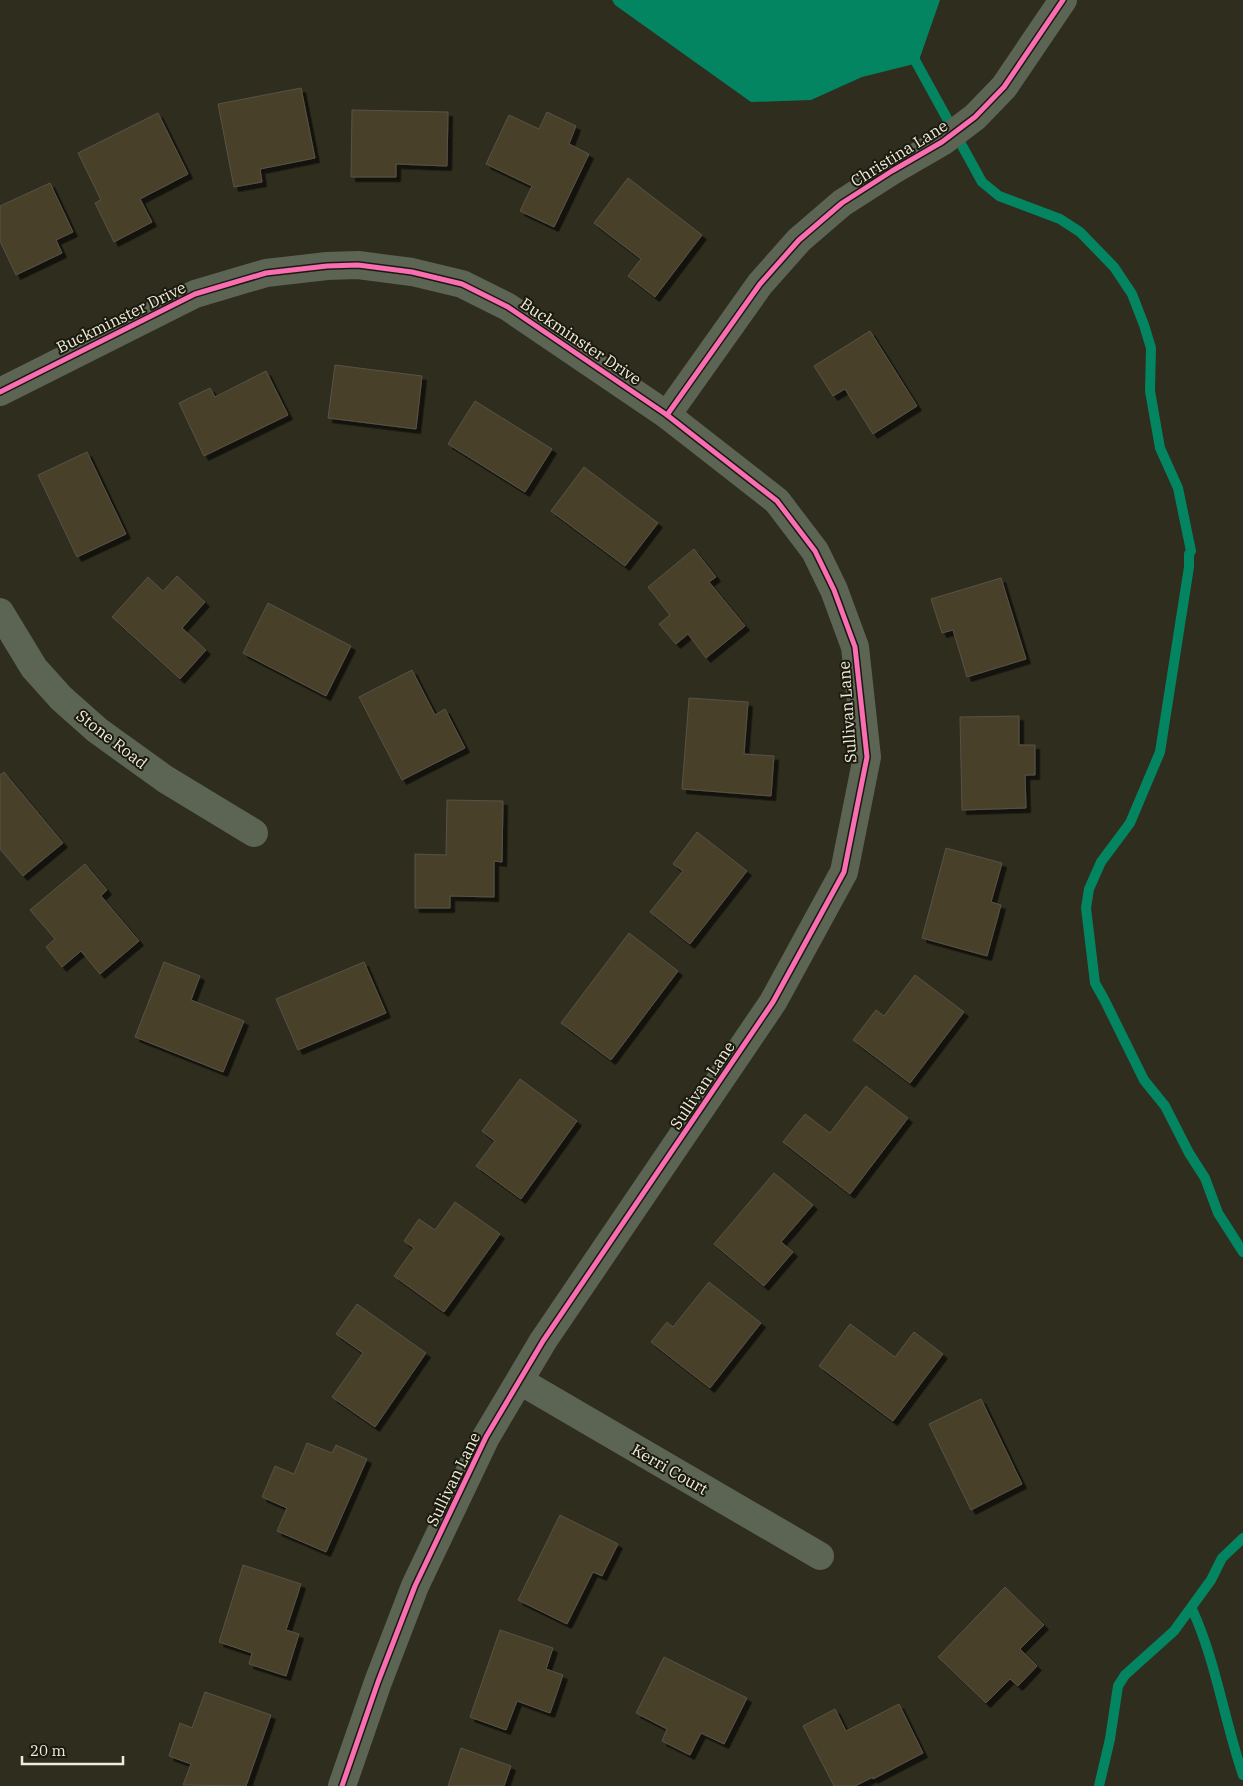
<svg xmlns="http://www.w3.org/2000/svg" width="1243" height="1786" viewBox="0 0 1243 1786" font-family="'IBM Plex Serif',serif">
<style>
.water{fill:#048561}
.lines{fill:none;stroke-linecap:round;stroke-linejoin:round}
.stream{stroke:#048561;stroke-width:10}
.building{fill:#4a402b;stroke:#575247;filter:url(#shadow)}
.minor{stroke:#5c6454;stroke-width:28}
.cycleway-casing{stroke:#1c1a0e;stroke-width:8}
.cycleway{stroke:#f96db3;stroke-width:5}
.labels{text-anchor:middle;stroke-width:4;stroke-linejoin:round;paint-order:stroke}
.street-label{font-size:16px;fill:#eeeddc;stroke:#1c1a0e}
</style>
<defs>
<filter id="shadow"><feDropShadow dx="4.5" dy="4.5" stdDeviation="0" flood-color="#0009"/></filter>
</defs>
<rect width="100%" height="100%" fill="#2f2d1e"/>
<!-- water -->
<path class="water" d="M612 0H940L918 63 862 77 811 100 751 102 615 5Z"/>
<g class="lines">
<!-- stream -->
<g class="stream">
<path d="M911 53 982 182 999 196 1060 219 1080 232 1114 267 1132 294 1144 325 1151 348 1150 391 1160 448 1178 488 1191 551 1189 554V567L1160 752 1130 823 1101 862 1089 889 1086 908 1095 983 1104 999 1144 1080 1165 1106 1189 1153 1205 1178 1218 1213 1243 1252"/>
<path d="M1192 1609C1216 1661 1224 1720 1243 1775"/>
<path d="M1099 1786 1110 1739 1118 1686 1125 1675 1174 1631 1211 1580 1222 1558 1243 1538"/>
</g>
</g>
<!-- building -->
<g class="building">
<path d="M301 88 315 158 260 169 262 182 234 187 218 104Z"/>
<path d="M352 110 448 112 447 166 396 164V177H351Z"/>
<path d="M547 112 576 126 569 144 589 154 554 227 520 211 532 186 486 164 509 115 539 129Z"/>
<path d="M158 113 188 174 140 199 152 222 114 242 95 203 101 200 78 153Z"/>
<path d="M628 178 702 235 655 297 628 276 641 259 594 223Z"/>
<path d="M50 183 73 232 56 240 62 253 16 275 0 241V206Z"/>
<path d="M870 331 917 406 873 434 845 389 833 396 814 366Z"/>
<path d="M335 365 422 376 416 429 328 418Z"/>
<path d="M266 371 288 415 204 456 179 403 210 388 215 397Z"/>
<path d="M475 401 552 449 525 492 448 444Z"/>
<path d="M87 452 126 534 77 557 38 475Z"/>
<path d="M584 467 658 523 625 566 551 511Z"/>
<path d="M694 549 716 577 709 582 745 626 706 658 688 634 676 644 659 624 670 615 648 587Z"/>
<path d="M177 576 205 602 182 628 206 650 180 679 112 617 148 577 163 591Z"/>
<path d="M1001 578 1026 659 967 677 953 630 942 633 931 599Z"/>
<path d="M268 603 351 646 326 696 243 653Z"/>
<path d="M412 670 435 715 445 709 465 748 402 780 359 697Z"/>
<path d="M689 698 748 702 744 754 774 756 771 796 682 789Z"/>
<path d="M1019 716V745H1035V775H1025L1026 808 962 810 960 717Z"/>
<path d="M4 772 63 843 23 876 0 849V775Z"/>
<path d="M447 800 503 801 502 862 494 861V897L450 896V908H415V854L446 855Z"/>
<path d="M697 832 747 871 690 944 650 912 683 871 673 864Z"/>
<path d="M946 848 1002 863 991 902 1001 905 987 956 922 938Z"/>
<path d="M85 864 107 890 101 896 139 941 100 974 81 951 62 967 46 947 55 939 30 910Z"/>
<path d="M629 933 678 971 611 1060 561 1023Z"/>
<path d="M164 962 200 976 191 1000 244 1021 223 1072 135 1037Z"/>
<path d="M364 962 386 1013 298 1050 276 999Z"/>
<path d="M915 975 964 1012 910 1083 853 1040 876 1010 884 1016Z"/>
<path d="M520 1079 577 1121 521 1199 476 1166 495 1141 482 1131Z"/>
<path d="M866 1086 908 1118 850 1194 783 1142 805 1114 830 1133Z"/>
<path d="M774 1173 813 1205 781 1242 793 1252 764 1286 714 1244Z"/>
<path d="M455 1202 500 1234 444 1312 394 1276 414 1248 404 1241 419 1219 435 1230Z"/>
<path d="M709 1282 761 1323 710 1388 651 1342 667 1322 673 1327Z"/>
<path d="M357 1304 426 1353 375 1427 332 1397 363 1353 336 1334Z"/>
<path d="M850 1324 895 1357 914 1332 943 1354 893 1421 819 1366Z"/>
<path d="M981 1399 1022 1484 971 1510 929 1424Z"/>
<path d="M307 1443 332 1453 336 1445 367 1459 326 1552 277 1531 287 1508 262 1497 275 1466 294 1474Z"/>
<path d="M560 1515 618 1544 602 1576 593 1572 567 1624 518 1600Z"/>
<path d="M243 1565 301 1584 286 1630 299 1634 286 1676 249 1664 252 1653 219 1642Z"/>
<path d="M1005 1587 1044 1625 1020 1649 1037 1666 1018 1686 1010 1679 986 1703 938 1657Z"/>
<path d="M500 1630 553 1648 546 1669 563 1675 550 1713 517 1701 506 1730 470 1717Z"/>
<path d="M664 1657 747 1698 724 1744 701 1733 690 1755 662 1741 667 1729 636 1713Z"/>
<path d="M205 1692 271 1715 246 1786 183 1785 191 1764 169 1756 180 1723 192 1728Z"/>
<path d="M899 1704 923 1753 873 1779V1777L855 1786H834L803 1726 835 1709 846 1731Z"/>
<path d="M461 1748 511 1766 504 1786H448Z"/>
</g>
<g class="lines">
<!-- minor -->
<g class="minor">
<path d="M0 392 195 294 266 273 327 266 358 265 412 272 462 284 508 307 667 415 777 501 815 551 834 590 855 647 867 757 844 872 773 1002 543 1341 486 1437 415 1586 378 1682 342 1786"/>
<path d="M667 415 760 284 799 240 842 203 892 171 942 142 975 117 1004 87 1063 0"/>
<path d="M0 612 34 668 61 698 97 730 165 779 254 833"/>
<path d="M520 1381 820 1556"/>
</g>
<!-- cycleway casing -->
<g class="cycleway-casing">
<g id="cycleway">
<path d="M0 392 195 294 266 273 327 266 358 265 412 272 462 284 508 307 667 415 777 501 815 551 834 590 855 647 867 757 844 872 773 1002 543 1341 486 1437 415 1586 378 1682 342 1786"/>
<path d="M667 415 760 284 799 240 842 203 892 171 942 142 975 117 1004 87 1063 0"/>
</g>
</g>
<!-- cycleway -->
<use href="#cycleway" class="cycleway"/>
</g>
<g class="labels">
<!-- street labels -->
<g class="street-label">
<text transform="translate(899 153) rotate(-32)" y="6">Christina Lane</text>
<text transform="translate(121 317) rotate(-26)" y="6">Buckminster Drive</text>
<text transform="translate(581 341) rotate(34)" y="6">Buckminster Drive</text>
<text transform="translate(847 712) rotate(-94)" y="6">Sullivan Lane</text>
<text transform="translate(112 739) rotate(38)" y="6">Stone Road</text>
<text transform="translate(702 1085) rotate(-56)" y="6">Sullivan Lane</text>
<text transform="translate(670 1469) rotate(30)" y="6">Kerri Court</text>
<text transform="translate(453 1479) rotate(-64)" y="6">Sullivan Lane</text>
</g>
</g>
<!-- scale -->
<path d="M22 1756v8h101v-8" fill="none" stroke="#eeeddc" stroke-width="2.5"/>
<text x="30" y="1756" font-size="15" fill="#eeeddc" stroke="#1c1a0e" stroke-width="4" paint-order="stroke">20 m</text>
</svg>
